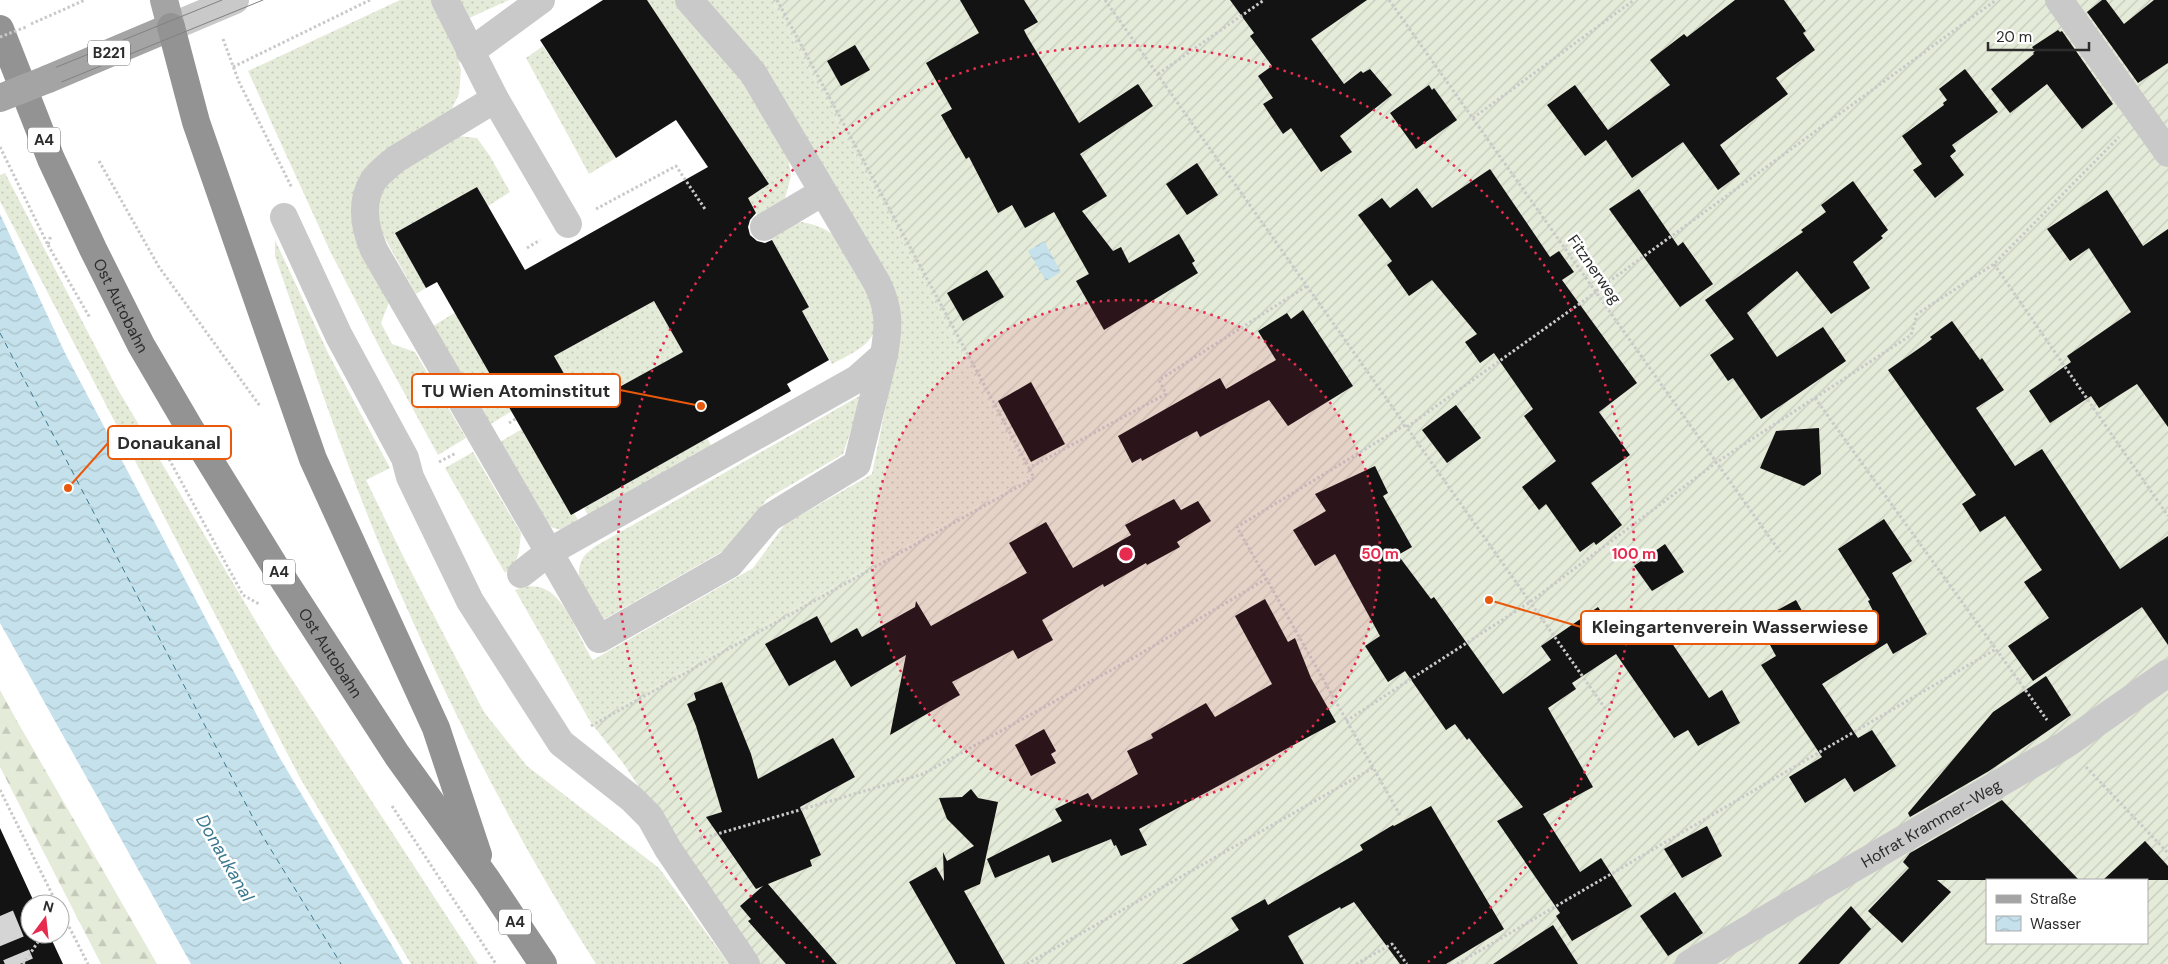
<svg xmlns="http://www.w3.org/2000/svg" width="2168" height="964" viewBox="0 0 2168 964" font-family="'DM Sans',sans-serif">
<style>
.grass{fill:url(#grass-dots)}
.forest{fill:url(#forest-firs)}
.garden{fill:url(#garden-furrows);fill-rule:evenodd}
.water{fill:url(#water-waves)}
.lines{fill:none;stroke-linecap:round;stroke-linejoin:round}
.ferry{stroke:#3a788f;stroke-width:1;stroke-dasharray:6 5;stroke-linecap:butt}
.building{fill:#131313;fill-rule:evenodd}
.highway-tunnel{stroke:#d5d5d5;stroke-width:28;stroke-dasharray:28 14;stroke-linecap:butt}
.path{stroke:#c9c9c9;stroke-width:3;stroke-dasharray:2.5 2.5;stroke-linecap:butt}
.minor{stroke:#c9c9c9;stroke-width:28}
.major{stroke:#a4a4a4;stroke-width:28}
.highway{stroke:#939393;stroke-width:28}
.tram{stroke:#818181;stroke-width:1}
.path-bridge{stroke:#c9c9c9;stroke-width:3;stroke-dasharray:2.5 2.5;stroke-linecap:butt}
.major-bridge{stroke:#a4a4a4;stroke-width:28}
.ring{fill:none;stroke:#e72b4f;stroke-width:2.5;stroke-dasharray:2.5 5}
.labels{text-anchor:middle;stroke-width:5;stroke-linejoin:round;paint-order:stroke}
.shield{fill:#fff;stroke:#6b6b6b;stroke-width:1}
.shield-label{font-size:15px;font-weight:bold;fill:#2c2c2c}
.street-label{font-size:16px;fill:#2c2c2c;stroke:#fff}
.water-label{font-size:18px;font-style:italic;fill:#3a788f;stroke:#fff}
.centre{fill:#e72b4f;stroke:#fff;stroke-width:2.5}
.ring-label{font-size:15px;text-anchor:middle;font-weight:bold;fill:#e72b4f;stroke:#fff;stroke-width:5;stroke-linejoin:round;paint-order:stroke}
.leader{fill:none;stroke:#e8590c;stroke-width:2}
.callout-dot{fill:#e8590c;stroke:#fff;stroke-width:2}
.callout{fill:#fff;stroke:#e8590c;stroke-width:2}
.callout-label{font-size:18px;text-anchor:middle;font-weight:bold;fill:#2c2c2c}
</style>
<defs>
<pattern id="grass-dots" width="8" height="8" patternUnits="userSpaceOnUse" patternTransform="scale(1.25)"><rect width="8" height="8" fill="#e5ebd9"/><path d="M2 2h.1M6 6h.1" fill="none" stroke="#c5caba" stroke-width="1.8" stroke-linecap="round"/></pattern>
<pattern id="forest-firs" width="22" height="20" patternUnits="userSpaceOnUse" patternTransform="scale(1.25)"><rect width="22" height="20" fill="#e5ebd9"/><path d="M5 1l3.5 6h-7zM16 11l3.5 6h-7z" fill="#c5caba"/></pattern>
<pattern id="garden-furrows" width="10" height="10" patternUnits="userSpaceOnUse" patternTransform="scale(1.25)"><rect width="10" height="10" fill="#e5ebd9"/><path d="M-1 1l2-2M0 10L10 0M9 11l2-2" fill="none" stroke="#c5caba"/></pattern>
<pattern id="water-waves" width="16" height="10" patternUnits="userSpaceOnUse" patternTransform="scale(1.25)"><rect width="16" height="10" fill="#c5e1eb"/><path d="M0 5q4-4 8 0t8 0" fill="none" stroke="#a9c1ca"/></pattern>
</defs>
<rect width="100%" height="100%" fill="#fff"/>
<!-- grass -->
<g class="grass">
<path d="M400 0H434L454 44 461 70 459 94 448 117 353 210 354 235 389 302 381 323 392 344 415 352 466 438 438 455 384 356 330 251 248 71Z"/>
<path d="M457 0H509L467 19Z"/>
<path d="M647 0H678L726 55 787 149 791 176 784 202 760 220 755 210 734 206 769 184Z"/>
<path d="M703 0H772L1029 477 591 723 515 590C561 571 573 630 593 660L753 568 785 524 872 474 901 331Z"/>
<path d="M543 46 616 158 589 174 526 58Z"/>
<path d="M458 136 477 138 490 156 510 192 488 206 477 187 395 233 426 288 416 294 378 226 380 189 387 177Z"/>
<path d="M5 173 117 388 273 650 478 964H411L300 778 0 201V175Z"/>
<path d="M802 222C812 224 822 227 831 233 842 241 868 283 873 298 876 308 878 321 874 332 867 348 847 356 832 364L802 311 809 307 768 233 785 225Z"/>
<path d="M275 240 329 355 390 468 366 480 402 554 484 712 527 766 659 868 729 964H596C515 837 447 703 388 565 345 464 311 360 275 256Z"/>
<path d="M654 301 683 352 583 407 554 356Z"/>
<path d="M456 312 512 411 489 425 433 326Z"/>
<path d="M863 394 843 454 767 499 730 547 601 621C591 603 570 579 583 558 585 554 591 550 594 547Z"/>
<path d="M522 429 574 513 581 526C566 531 559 532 546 524L500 442Z"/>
<path d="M707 438 714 450 591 521 584 508Z"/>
<path d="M473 452 521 533 519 552 515 563 505 573 445 468Z"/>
</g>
<!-- forest -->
<path class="forest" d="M0 690 17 721 157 964H101L0 767Z"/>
<!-- garden -->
<path class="garden" d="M772 0H2168V964H757L623 763 591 723 1029 477ZM1987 880H2147V943H1987Z"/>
<!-- water -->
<g class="water">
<path d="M0 214 65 353 278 755 403 964H191L0 623Z"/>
<path d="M1044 241 1061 272 1046 281 1028 251Z"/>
</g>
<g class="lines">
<!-- ferry -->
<path class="ferry" d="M0 333 262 835 341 964"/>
</g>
<!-- building -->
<g class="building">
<path d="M603 0H647L769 184 748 198 756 213 750 220 748 227 750 235 757 241 765 243 772 240 809 307 802 311 829 360 787 384 791 391 571 515 437 282 426 288 395 233 477 187 525 270 708 167 676 120 616 158 540 40ZM654 301 683 352 583 407 554 356Z"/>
<path d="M960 0H1024L1038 22 1024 30 1027 36 1079 123 1138 84 1153 106 1080 154 1107 196 1082 211 1113 251 1121 247 1129 263 1179 234 1195 261 1192 263 1198 273 1104 330 1076 281 1089 274 1054 212 1025 228 1012 205 998 213 969 157 966 159 941 115 952 109 926 63 979 33Z"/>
<path d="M1230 0H1367L1311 39 1344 84 1361 71 1363 73 1370 69 1392 95 1340 136 1352 152 1321 172 1291 128 1283 134 1263 104 1273 98 1258 76 1272 66 1250 36 1254 33Z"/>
<path d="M1735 0H1784L1806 31 1803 33 1815 50 1776 78 1788 94 1720 145 1740 174 1718 190 1683 142 1632 178 1606 140 1585 156 1547 105 1575 85 1608 130 1670 85 1650 60 1684 34 1687 37Z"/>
<path d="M2102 0H2106L2124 24 2154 0H2168V63L2138 83 2087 12Z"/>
<path d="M2058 30 2060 32 2062 31 2113 104 2082 129 2047 84 2010 113 1991 89 2034 54 2033 53 2035 51 2032 47Z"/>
<path d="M855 45 870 70 841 86 827 61Z"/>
<path d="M1965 69 1998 112 1952 145 1956 151 1950 156 1964 175 1935 198 1913 170 1922 164 1902 136 1944 105 1943 103 1947 100 1939 89Z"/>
<path d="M1429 85 1432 90 1434 88 1457 120 1416 149 1390 113Z"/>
<path d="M1197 163 1218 195 1187 215 1166 184Z"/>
<path d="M1490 169 1550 257 1559 251 1574 272 1562 280 1637 383 1599 412 1630 455 1591 483 1622 525 1596 545 1594 542 1580 552 1546 504 1539 510 1522 487 1556 461 1524 416 1533 409 1494 353 1480 363 1465 342 1477 334 1432 280 1409 296 1387 265 1392 261 1358 215 1382 198 1390 208 1417 188 1432 208Z"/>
<path d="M1853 181 1888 230 1881 236 1883 238 1853 262 1870 288 1831 314 1797 271 1747 313 1777 357 1823 327 1846 361 1761 419 1733 378 1728 381 1710 355 1734 339 1705 300 1803 232 1801 230 1826 212 1821 205Z"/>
<path d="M1639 189 1678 246 1683 242 1713 284 1680 307 1609 209Z"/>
<path d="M2107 190 2143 246 2168 229V427L2137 384 2099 408 2091 396 2050 423 2029 391 2071 362 2067 356 2131 312 2089 248 2070 261 2047 229Z"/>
<path d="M987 270 1004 297 963 321 947 293Z"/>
<path d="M1303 310 1353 386 1288 426 1269 400 1200 437 1197 431 1142 461 1141 458 1132 463 1118 436 1220 378 1226 389 1276 360 1258 331 1287 313 1291 319Z"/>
<path d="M1952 321 1980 360 1982 358 2004 390 1976 408 2015 466 2042 449 2120 569 2168 536V645L2142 607 2033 681 2008 646 2049 618 2024 582 2042 570 2005 516 1980 532 1962 504 1976 495 1888 370 1924 345 1932 339 1930 337Z"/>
<path d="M1031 382 1065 444 1031 462 998 401Z"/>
<path d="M1456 405 1481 438 1447 463 1422 430Z"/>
<path d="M1819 428 1821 474 1804 486 1760 468 1776 431Z"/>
<path d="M1375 466 1388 493 1383 496 1412 547 1398 555 1431 599 1434 597 1503 694 1551 660 1541 646 1598 607 1624 645 1657 621 1709 698 1722 690 1740 723 1698 746 1688 730 1674 738 1616 654 1572 683 1576 689 1548 708 1593 787 1543 814 1580 872 1601 858 1632 906 1572 941 1556 916 1560 913 1497 821 1523 807 1469 738 1467 740 1455 724 1446 730 1405 671 1388 682 1365 646 1380 636 1335 554 1315 566 1293 530 1326 511 1315 494Z"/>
<path d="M1174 499 1181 510 1198 501 1211 521 1177 542 1180 547 1147 565 1146 563 1104 587 1103 584 1042 620 1053 640 1018 659 1013 650 952 682 960 695 890 735 906 655 851 687 835 660 789 686 765 644 817 616 831 643 857 628 862 637 915 607 916 601 931 626 1027 573 1009 543 1046 522 1073 568 1131 535 1125 525Z"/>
<path d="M1884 519 1912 561 1892 573 1927 634 1893 654 1887 643 1822 684 1858 738 1872 730 1896 766 1854 792 1845 778 1805 803 1789 777 1822 757 1761 665 1776 656 1757 621 1796 600 1821 645 1829 640 1832 645 1877 619 1868 601 1870 600 1838 549Z"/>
<path d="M1665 544 1684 572 1652 591 1634 566Z"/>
<path d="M1265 599 1288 642 1295 638 1311 678 1336 722 1139 829 1147 845 1121 856 1116 845 1114 846 1111 839 1052 863 1049 855 995 878 987 859 1062 821 1055 809 1088 793 1092 800 1138 774 1127 751 1153 738 1151 734 1206 703 1215 717 1272 684 1235 616Z"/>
<path d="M2046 676 2071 715 1989 771 1910 817 1908 813 1993 712Z"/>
<path d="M722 682 751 754 758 779 833 738 855 777 800 807 821 855 810 860 812 866 768 884 837 964H786L748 921 751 919 740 906 763 886 756 889 706 817 722 812 696 726 687 704 696 700 694 693Z"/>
<path d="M1044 729 1056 751 1051 754 1056 763 1031 776 1015 745Z"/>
<path d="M971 789 978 798 998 802 980 884 964 891 1005 964H956L909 882 936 867 944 881 943 852 947 861 974 846 947 819 939 798 962 797Z"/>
<path d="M2002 800 2079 880H1937L1951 892 1902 943 1868 911 1909 868 1903 862 1910 853Z"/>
<path d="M1431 806 1504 929 1446 964H1400L1354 902 1341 909 1340 907 1288 936 1304 964H1182L1239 930 1231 918 1265 899 1268 905 1363 850 1360 845 1393 825 1394 826Z"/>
<path d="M1707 826 1722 856 1682 878 1664 849Z"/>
<path d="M0 828 35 904H30V934H49L63 964H0Z"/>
<path d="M2145 841 2168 866V880H2103Z"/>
<path d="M1675 892 1703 933 1668 956 1640 916Z"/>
<path d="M1851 906 1871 929 1839 964H1798Z"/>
<path d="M1553 925 1578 964H1493Z"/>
</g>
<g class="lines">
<!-- highway-tunnel -->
<path class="highway-tunnel" d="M0 916 20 964"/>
<!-- path -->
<g class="path">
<path d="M777 0 1029 468 1166 394 1159 380 1307 286"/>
<path d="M1105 0 1607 711"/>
<path d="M1389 0 1780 552"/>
<path d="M31 24 85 0"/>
<path d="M223 39 239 82 292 188"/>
<path d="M233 67 370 0"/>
<path d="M1158 74 1264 0"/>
<path d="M1473 118 1634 0"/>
<path d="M0 147 48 245 51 235"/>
<path d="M99 161 159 267 260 406"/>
<path d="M596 209 676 166 705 209"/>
<path d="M48 245 90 318"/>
<path d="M527 248 540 240"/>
<path d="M1994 264 2168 516"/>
<path d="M1596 291 1996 0"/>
<path d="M1815 398 2047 720"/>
<path d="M509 423 517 418"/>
<path d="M1407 427 1596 292"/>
<path d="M169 459 243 595 259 604"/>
<path d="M439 462 456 453"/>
<path d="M1346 721 1530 602 1717 462 1911 335 1917 314 1994 264 2119 137"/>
<path d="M591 726 1034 478 1029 468"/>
<path d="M2086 767 2168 853"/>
<path d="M0 790 57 904"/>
<path d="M392 806 496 964"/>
<path d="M1400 815 1237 527 1405 425"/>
<path d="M700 839 923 774 1135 657 1266 579"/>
<path d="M60 909 88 964"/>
<path d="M23 964 40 939"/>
<path d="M1027 964 1373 768"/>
<path d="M1356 964 1392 944 1407 964"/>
<path d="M1457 964 1996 649"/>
</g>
<!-- minor -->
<g class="minor">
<path d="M445 0 495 99 568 224"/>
<path d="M2059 0 2168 153"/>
<path d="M171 27 235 0"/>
<path d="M470 52 541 0"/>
<path d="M495 99 396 159C388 166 378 173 373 181 360 203 365 229 374 250L549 552 857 379 884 355C889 326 890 310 877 283L753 73 689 0"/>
<path d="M284 217 339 336 405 458 410 477 470 601 561 743 632 799 650 817 668 849 746 964"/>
<path d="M764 227 823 192"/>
<path d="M521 574 549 552 599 639 730 564 769 518 857 464 884 355"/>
<path id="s1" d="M1689 964 2065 745 2168 673"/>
</g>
<!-- major -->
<path class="major" d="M48 79 171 27 164 0"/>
<!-- highway -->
<g class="highway">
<path d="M171 27 196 122 313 459 436 728 478 855"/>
<path id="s2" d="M0 29 51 159 93 249 141 345 189 427 274 565 397 755 487 880 543 964"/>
</g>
<!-- tram -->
<g class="tram">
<path d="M0 90 222 0"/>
<path d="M0 107 263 0"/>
</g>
<!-- path-bridge -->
<path class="path-bridge" d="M0 37 26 27"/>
<!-- major-bridge -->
<path class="major-bridge" d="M0 98 48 79"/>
</g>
<!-- distance rings -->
<circle cx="1126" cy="554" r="254" fill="#e72b4f" fill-opacity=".12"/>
<g class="ring">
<circle cx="1126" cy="554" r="254"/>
<path d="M824 962A508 508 0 1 1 1428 962"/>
</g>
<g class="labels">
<!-- shield labels -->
<g class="shield">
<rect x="88" y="40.5" width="42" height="25" rx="4"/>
<rect x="28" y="127.5" width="32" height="25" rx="4"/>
<rect x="263" y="559.5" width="32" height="25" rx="4"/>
<rect x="499" y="909.5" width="32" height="25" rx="4"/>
</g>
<g class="shield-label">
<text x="109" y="58">B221</text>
<text x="44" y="145">A4</text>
<text x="279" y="577">A4</text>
<text x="515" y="927">A4</text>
</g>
<!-- street labels -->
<g class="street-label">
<text transform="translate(1595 269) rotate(55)" y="6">Fitznerweg</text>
<text dy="6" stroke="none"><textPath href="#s2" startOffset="302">Ost Autobahn</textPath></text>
<text dy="6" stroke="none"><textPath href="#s2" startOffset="708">Ost Autobahn</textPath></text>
<text dy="6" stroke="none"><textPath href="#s1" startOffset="280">Hofrat Krammer-Weg</textPath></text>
</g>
<!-- water labels -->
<g class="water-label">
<text transform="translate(225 858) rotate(60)" y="6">Donaukanal</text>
</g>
</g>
<circle cx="1126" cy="554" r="8" class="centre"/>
<g class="ring-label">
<text x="1380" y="559">50 m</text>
<text x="1634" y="559">100 m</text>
</g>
<!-- callouts -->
<path class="leader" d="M701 406L620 390M68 488L108 443M1489 600L1581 627"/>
<g class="callout-dot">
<circle cx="701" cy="406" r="5"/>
<circle cx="68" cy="488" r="5"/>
<circle cx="1489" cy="600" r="5"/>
</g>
<g class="callout">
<rect x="412" y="374" width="208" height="33" rx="5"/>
<rect x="108" y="426" width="123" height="33" rx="5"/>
<rect x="1581" y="611" width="297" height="33" rx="5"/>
</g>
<g class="callout-label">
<text x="516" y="397">TU Wien Atominstitut</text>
<text x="169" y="449">Donaukanal</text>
<text x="1730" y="633">Kleingartenverein Wasserwiese</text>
</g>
<!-- legend -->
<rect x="1986" y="879" width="162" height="65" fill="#ffffff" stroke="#ababab"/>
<rect x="1996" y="895" width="25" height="8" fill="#a4a4a4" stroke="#ababab"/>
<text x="2030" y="904" font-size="15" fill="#2c2c2c">Straße</text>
<rect x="1996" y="916" width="25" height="15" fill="url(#water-waves)" stroke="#ababab"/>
<text x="2030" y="929" font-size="15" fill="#2c2c2c">Wasser</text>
<!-- north arrow -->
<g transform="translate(45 919) rotate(15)"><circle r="24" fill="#ffffff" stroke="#ababab"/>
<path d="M0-4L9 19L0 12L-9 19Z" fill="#e72b4f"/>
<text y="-8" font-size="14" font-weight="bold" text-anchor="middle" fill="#2c2c2c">N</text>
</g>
<!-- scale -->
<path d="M1988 42v8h101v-8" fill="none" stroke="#2c2c2c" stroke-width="2.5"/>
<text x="1996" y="42" font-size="15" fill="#2c2c2c" stroke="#ffffff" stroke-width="4" paint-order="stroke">20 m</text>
</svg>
